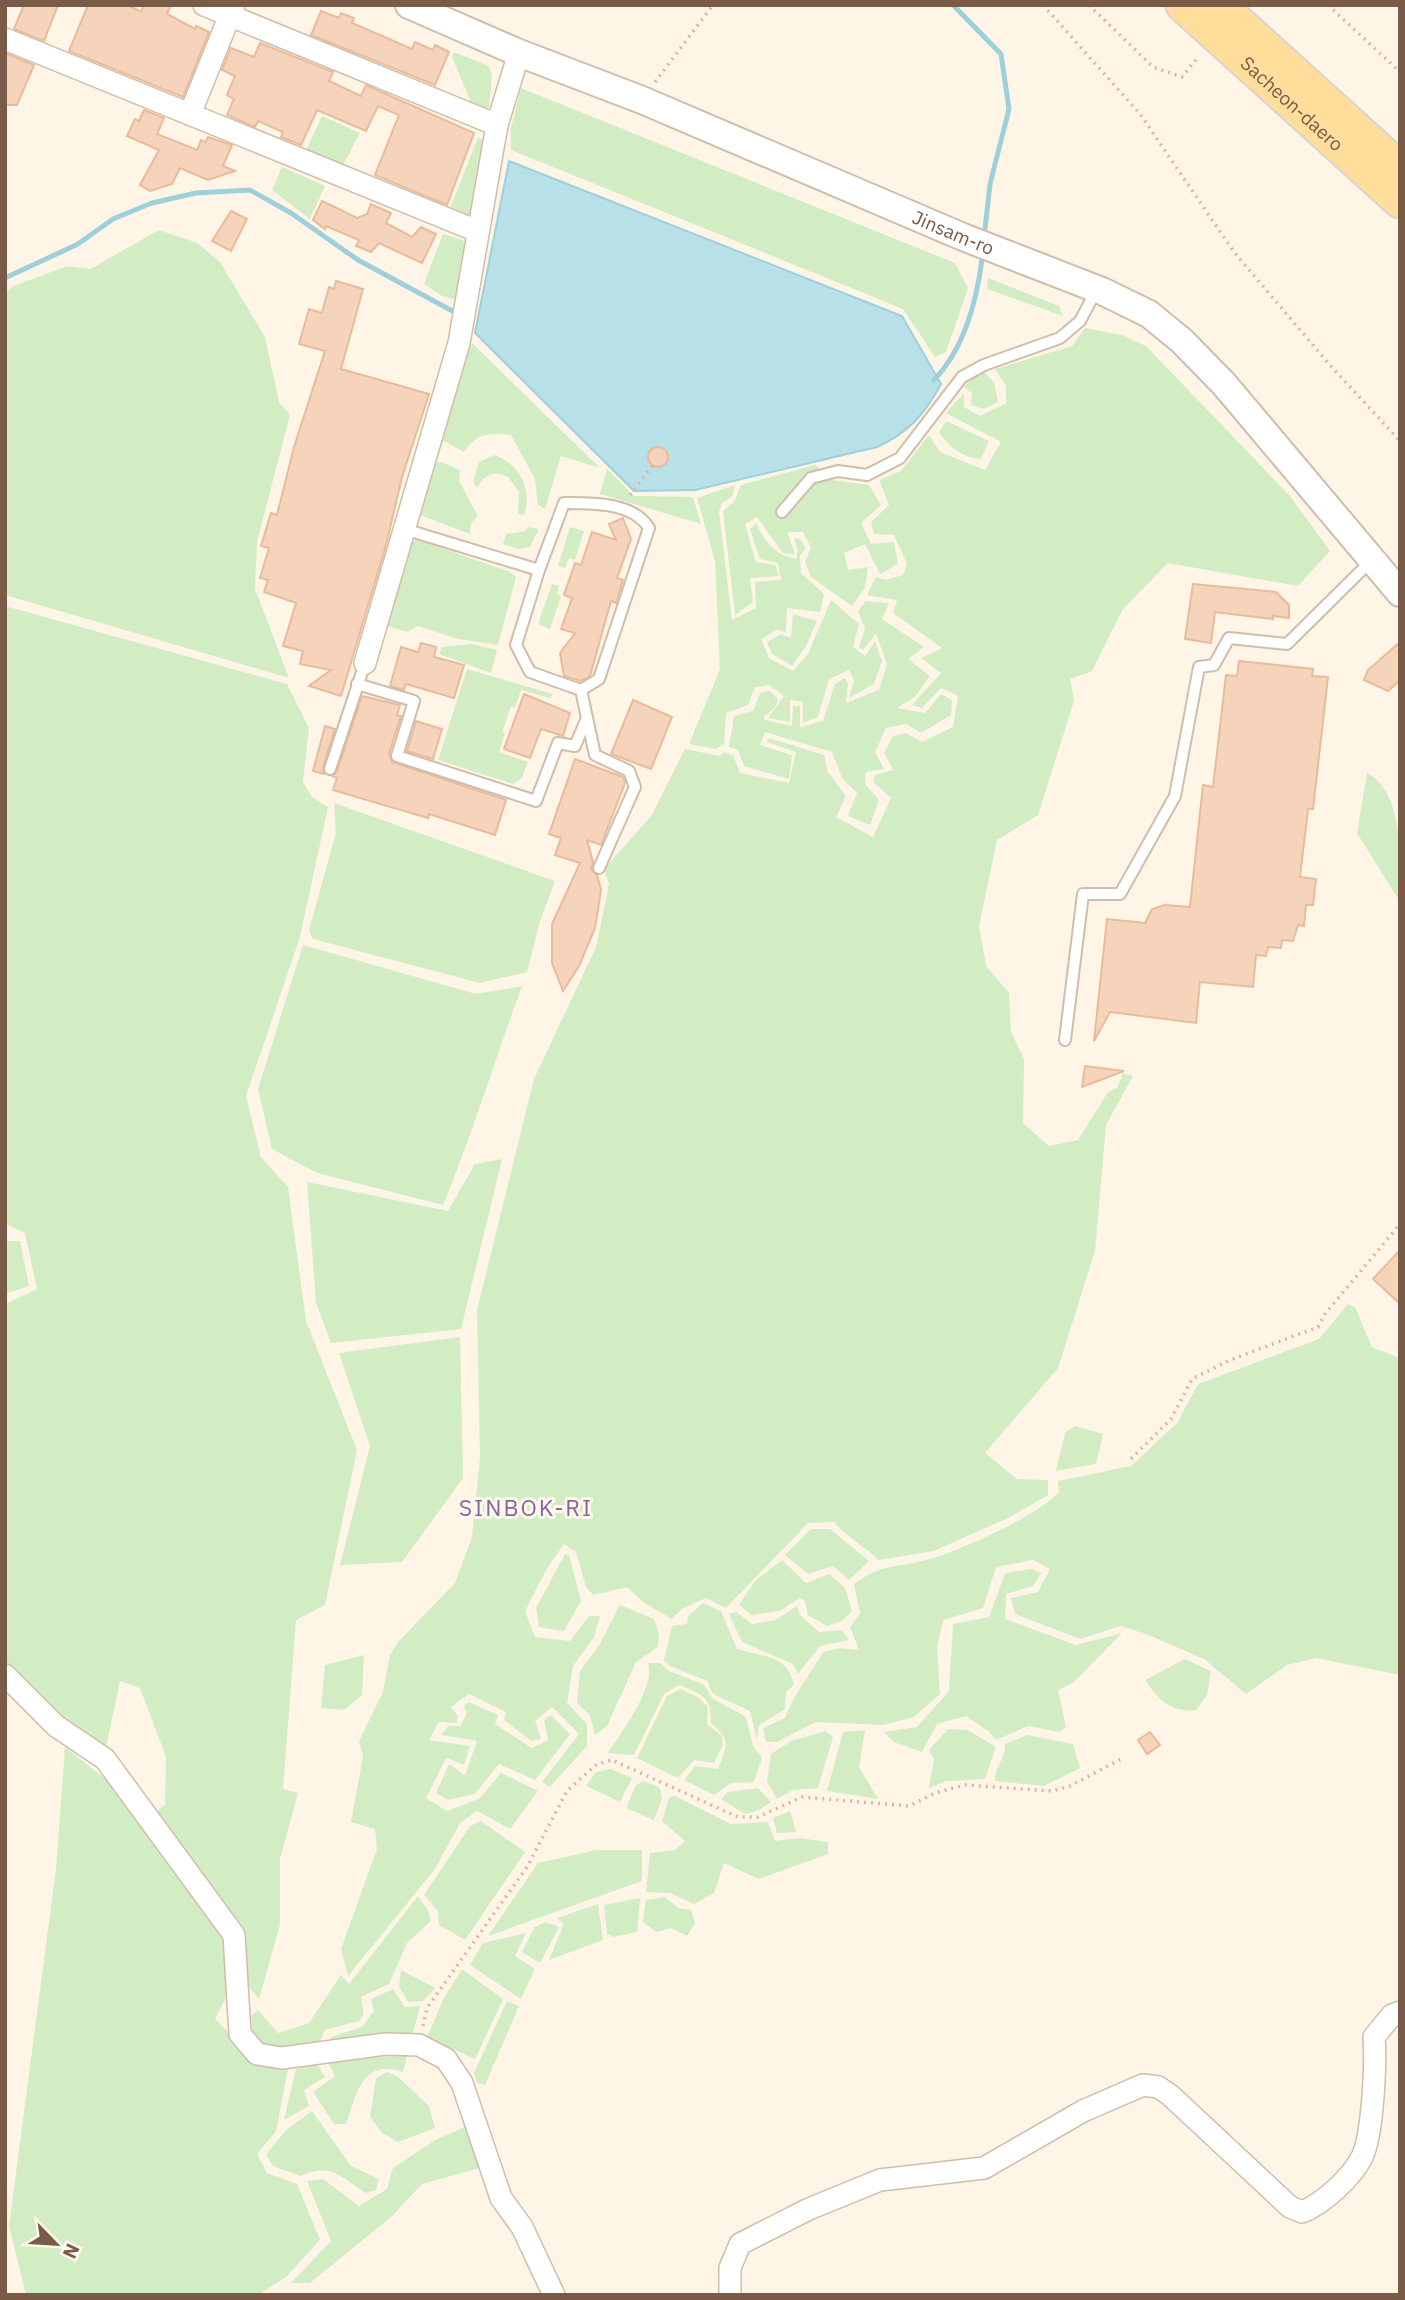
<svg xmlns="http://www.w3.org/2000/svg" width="1405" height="2300" viewBox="0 0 1405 2300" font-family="'IBM Plex Sans',sans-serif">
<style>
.green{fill:#d2edc3}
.water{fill:#b8e0e9;stroke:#9ed0db;stroke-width:2}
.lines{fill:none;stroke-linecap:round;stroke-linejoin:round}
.stream{stroke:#9ed0db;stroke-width:5}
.building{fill:#f5d4bb;stroke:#e9bb9b;stroke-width:2}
.service-casing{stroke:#d0bdaa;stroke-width:14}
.minor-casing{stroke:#d0bdaa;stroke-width:24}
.tertiary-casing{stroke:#d0bdaa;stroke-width:30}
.primary-casing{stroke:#dcd4cf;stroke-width:37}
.path{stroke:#dab89e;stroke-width:3.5;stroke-dasharray:2 5;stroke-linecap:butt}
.service{stroke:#fff;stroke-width:10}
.minor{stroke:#fff;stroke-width:21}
.tertiary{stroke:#fff;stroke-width:26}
.primary{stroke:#ffdd9b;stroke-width:33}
.labels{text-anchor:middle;stroke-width:6;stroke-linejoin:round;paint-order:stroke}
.street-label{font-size:19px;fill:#795b48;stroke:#fff9ed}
.quarter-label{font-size:23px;letter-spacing:2px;fill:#8b649c;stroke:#fff9ed}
</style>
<rect width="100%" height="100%" fill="#fef5e6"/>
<!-- green -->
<g class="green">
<path d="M454 52 489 66 492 76 489 107 481 112 473 107 452 57Z"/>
<path d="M521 88 955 263 968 288 946 352 935 357 903 309 511 150V128Z"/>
<path d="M322 116 360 133 343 165 306 150Z"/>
<path d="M478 137 486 143 472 214 463 218 449 211Z"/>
<path d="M282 167 325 186 310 219 272 190Z"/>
<path d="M159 230 197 243 220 262 265 337 279 402 290 415 257 542 255 589 289 678 5 595V294L13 286 68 266 90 269Z"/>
<path d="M443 234 463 240 466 246 457 300 442 296 424 284Z"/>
<path d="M988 278 1059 306 1063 316 987 289Z"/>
<path d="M1085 328 1122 335 1146 346 1290 496 1330 551 1298 586 1168 563 1123 609 1092 671 1070 679 1074 701 1038 815 997 840 979 926 986 966 1009 993 1011 1032 1024 1059 1023 1123 1049 1146 1078 1140 1108 1092 1117 1088 1123 1073 1133 1076 1106 1125 1095 1251 1058 1368 985 1453 1017 1479 1048 1480V1495L1008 1518 934 1551 878 1560C864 1545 847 1538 834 1522L808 1523 726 1608 706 1598 682 1609 672 1619 644 1603 627 1587 593 1595 586 1587 576 1552 564 1544 546 1570 525 1611 535 1637 570 1641 589 1616H600L594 1637 573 1666 567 1703 587 1724V1746L550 1787 542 1782 579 1734 552 1707 535 1721 541 1739 531 1741 504 1720 506 1712 469 1694 451 1707 458 1716 457 1723 439 1722 429 1740 470 1746 464 1765 446 1758 426 1798 447 1811 479 1799 501 1773 538 1791 510 1829 477 1811 460 1823 435 1869 348 1976 341 1949 377 1849 375 1829 351 1822 363 1756 359 1741 383 1692 390 1655 398 1642 455 1583 472 1537 480 1457 477 1310 534 1079 596 947 609 884 604 869 652 815 685 749 720 756 724 752 733 755 740 773 789 783 796 752 767 742 769 738 824 755 828 772 846 796 836 817 873 837 891 798 873 782 875 775 893 770 884 753 893 736 906 733 922 742 953 727 958 696 941 688 922 708 912 705 941 673 921 658 942 648 893 613 897 600 867 595 876 577 885 580 903 575 907 564 894 535 874 534 871 522 889 505 879 480 901 471 929 435 940 452 985 470 1001 442 946 413 964 393V407L980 416 1006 403V386L995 369 1072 346Z"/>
<path d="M472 343 600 468 561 456 545 509 538 505 535 479 511 435C489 432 476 434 464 452L440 439Z"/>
<path d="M981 369 994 382 998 402 984 409 971 405 972 393 964 387Z"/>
<path d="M946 421 989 441 981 459C961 457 950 448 939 432Z"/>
<path d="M494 455C520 464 533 490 524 515L518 514 519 492 508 477C493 470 485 474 477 488L473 481 479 462Z"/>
<path d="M441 462 460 470 459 481 478 516 471 523 470 534 417 514 433 463Z"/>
<path d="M815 465 832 480 869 485 881 505 861 523 871 544 894 542 898 564 880 574 865 544 844 553 848 570 868 567 865 588 852 606 811 577 805 562 811 547 803 532H787L795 554 783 553 757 517 745 524 756 562 775 565 779 576 750 578 753 602 735 615 723 511 734 502 741 485Z"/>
<path d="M607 469 634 496 693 497 701 524 600 494Z"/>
<path d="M735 485 732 497 722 503 719 512 732 620 756 608 755 582 781 580 778 563 760 559 750 529 756 523C766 543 774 554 796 559L798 550 794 538 800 539 806 548 800 555 801 573 824 594 820 612 787 608 786 633 778 629 761 639 769 658 793 671 808 654 831 600 859 624 853 647 865 656 875 641 882 661 874 684 849 698 854 681 849 670 829 679 818 717 803 723V702L790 700V722L768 718 784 696 769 685 755 687 748 705 726 713 724 744 715 749 689 744 720 669 715 561 697 498Z"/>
<path d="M528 527 539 529 530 547 518 549 503 544 506 534 525 531Z"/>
<path d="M570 527 584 531 575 560 569 558 565 568 558 566Z"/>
<path d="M419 540 510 572 516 577 498 645 458 639 418 626 407 632 381 624 408 542Z"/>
<path d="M552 584 559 586 557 594 561 596 550 629 538 624Z"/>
<path d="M866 601 889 603 882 619 924 647 908 659 930 676 916 696 897 708 925 713 941 694 952 700 951 715 921 733 906 724 886 728 875 752 884 769 866 772 865 784 879 800 870 825 848 816 857 793 842 778 832 752 765 732 760 745 792 755 789 779 744 766 738 750 729 747 734 716 753 711 761 692 770 691 778 700 775 708 764 716 765 720 792 726 793 706H800V727L823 721 835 684 845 678 848 684 846 703 879 690 887 664 876 634 863 650 859 647 865 629 858 611Z"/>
<path d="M5 606 287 684 309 728 303 782 312 797 328 807 300 937 246 1096 261 1157 288 1187 306 1321 357 1450 325 1605 296 1620 283 1789 298 1793 280 1859V1924L259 1999 238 1974 215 2019 243 2047 248 2061 288 2069 276 2131 257 2154 267 2173 297 2184 320 2240 286 2277 258 2295H26L9 2226 56 1869 65 1747 126 1795 142 1826 165 1804 166 1757 140 1688 120 1681 106 1747 23 1688 5 1667V1304L37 1289 25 1233 5 1224Z"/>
<path d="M793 614 817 621 806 646 792 666 772 654 767 642 781 634 791 638Z"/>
<path d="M472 644 497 650 491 673 439 654 442 647Z"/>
<path d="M467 669 553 694 550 698 521 690 515 708 511 706 502 732 505 733 499 752 528 762 522 778 513 784 438 760Z"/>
<path d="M1367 773C1405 793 1400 860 1400 902L1357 833Z"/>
<path d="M334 803 555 881 540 921 527 972 480 983 313 939 309 930 336 833Z"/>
<path d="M303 945 476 994 522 986C495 1059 473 1133 443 1205L317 1173 272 1149 258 1089Z"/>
<path d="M502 1159 461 1329 331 1343 316 1303 307 1182 448 1211 475 1164Z"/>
<path d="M5 1241H20L29 1286 5 1294Z"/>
<path d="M1348 1304 1355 1307 1372 1347 1400 1358V1675L1316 1658 1287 1665 1246 1694 1204 1659 1146 1634 1121 1626 1080 1639 1015 1614 1011 1598 1038 1592 1050 1569 1033 1560 996 1567 983 1608 943 1620 937 1647 940 1694 914 1717 883 1725 816 1722 777 1742H766L763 1728 785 1718C794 1693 810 1675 823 1652L840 1648 859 1650 850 1627 860 1613 854 1584C882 1563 898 1568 930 1559 961 1550 1039 1515 1059 1492L1058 1481 1131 1466 1177 1423 1198 1384 1319 1339Z"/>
<path d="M460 1337 463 1478 402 1562 340 1565 370 1446 339 1353Z"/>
<path d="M1075 1426 1103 1434 1096 1464 1056 1471 1065 1433Z"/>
<path d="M811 1529H830L869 1561 849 1580 833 1566 808 1574 785 1555Z"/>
<path d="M565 1554 569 1555 581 1601 564 1631 539 1627 536 1608Z"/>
<path d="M782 1560 806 1583 829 1574 845 1588 852 1611 842 1621 827 1626 808 1615 805 1601 799 1598 780 1611 751 1615 739 1605 755 1581Z"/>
<path d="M1032 1569 1041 1573 1033 1586 1006 1594 1005 1619 1076 1645 1122 1633 1074 1682 1058 1690 1066 1727 1059 1732 1028 1726 996 1740 988 1731 966 1716 937 1724 922 1752 894 1742 884 1732 917 1727 949 1691 953 1624 989 1617 1005 1573Z"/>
<path d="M703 1603 721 1611 737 1649C764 1657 788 1655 794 1685L786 1692 785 1709 759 1725 757 1740 750 1711 713 1694 707 1681 670 1666 664 1660 672 1626 687 1624 688 1616Z"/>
<path d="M620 1605 654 1619 659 1634 658 1647 636 1662 607 1726 595 1735 590 1715 577 1703 580 1671 600 1644Z"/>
<path d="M797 1606 800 1615 819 1632 842 1630 849 1640 820 1646 798 1674 793 1664 742 1642 729 1614 737 1612 752 1624 775 1620Z"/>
<path d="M364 1655 362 1695 344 1710 321 1708 325 1665Z"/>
<path d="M1185 1659 1211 1671 1207 1695 1196 1710C1172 1713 1158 1700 1145 1680Z"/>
<path d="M648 1663H661L667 1670 704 1685 712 1698 746 1717 753 1746 762 1758 754 1782 731 1783 714 1795 684 1780 695 1766 718 1769C727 1745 732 1741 711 1723 711 1695 702 1695 679 1685L664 1694 634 1755 608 1753C621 1733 656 1687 648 1663Z"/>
<path d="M681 1689 699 1698 708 1707 707 1724 722 1736 723 1745 714 1763 694 1760 678 1778 637 1758 667 1696Z"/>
<path d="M469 1702 498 1715 495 1724 532 1748 548 1740 544 1720 551 1715 570 1734 535 1780 499 1764 475 1794 448 1800 436 1793 449 1764 465 1775 477 1741 441 1735 448 1726H460L467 1714 464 1706Z"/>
<path d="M948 1729 968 1730 996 1747 985 1779 946 1781 929 1788 934 1759 929 1750Z"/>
<path d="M865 1730 859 1767 878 1799 827 1791 843 1732Z"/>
<path d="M826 1731 833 1737 818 1788 793 1790 777 1799 767 1782 771 1754 791 1741Z"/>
<path d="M1027 1735 1073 1744 1080 1768 1044 1786 995 1781C994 1767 1006 1759 1005 1744Z"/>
<path d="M611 1769 632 1778 620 1802 586 1786 596 1772Z"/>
<path d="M644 1781 660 1788 662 1799 654 1820 626 1808 636 1785Z"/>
<path d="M758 1788 771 1802 759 1810 745 1814 721 1799 728 1792Z"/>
<path d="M675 1796 731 1824 768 1822 775 1841 799 1838 828 1842V1854L759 1879 724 1863 714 1893 694 1904 670 1893 646 1892 650 1853 675 1850 685 1841 662 1821 669 1798Z"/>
<path d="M790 1811 796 1832 777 1833 773 1818Z"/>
<path d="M481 1821 525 1852 465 1940 439 1925 438 1911 424 1895 470 1826Z"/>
<path d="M596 1850H642V1881L488 1936 538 1863Z"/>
<path d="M418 1896 428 1910 431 1921 407 1943 389 1984 361 1997 364 2014 359 2021 325 2030 317 2047 267 2049 253 2040 251 2016 258 2010 278 2033 309 2023 341 1975 349 1984Z"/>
<path d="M665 1897 678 1908 691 1910 695 1923 687 1936 671 1928 656 1932 643 1922 646 1900Z"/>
<path d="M640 1898 637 1932 613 1937 607 1934 604 1905Z"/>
<path d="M598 1904 603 1940 549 1960 564 1924 557 1918Z"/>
<path d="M545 1922 559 1927 540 1963 522 1952 535 1927Z"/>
<path d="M526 1933 515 1956 535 1969 521 1999 470 1965 483 1943Z"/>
<path d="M462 1969 503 1999 475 2059 427 2037 444 1998Z"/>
<path d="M401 1970 435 1988 423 2001 408 2002 399 1986Z"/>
<path d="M393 1989 405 2007 420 2006 412 2036 331 2043V2037L362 2027 374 2011 371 1999Z"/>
<path d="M507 2001 519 2006 485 2085 477 2083 474 2073Z"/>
<path d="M407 2056 403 2072C361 2059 358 2092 346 2124H334L313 2092 335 2076 326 2059Z"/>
<path d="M316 2063 325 2077 304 2090 309 2106 284 2120 296 2069Z"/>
<path d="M387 2072 398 2077 429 2106 435 2128 398 2142 382 2133 370 2117 376 2078Z"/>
<path d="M312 2111 351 2166 379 2179 376 2190 366 2193C341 2177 331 2162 301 2176L273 2166 266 2155 286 2130Z"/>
<path d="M467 2126 480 2168 422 2184 391 2217 310 2283H291L331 2241 307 2181 323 2179 359 2206 387 2189 393 2168 435 2140Z"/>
</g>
<!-- water -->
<path class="water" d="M509 161 902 316 941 384C925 414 908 433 877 447L695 490 634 491 475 333Z"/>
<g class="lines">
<!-- stream -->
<g class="stream">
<path d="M953 5 1001 54 1009 109 990 184 984 238"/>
<path d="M5 278 78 244 113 219 152 203 196 193 250 190 291 213 358 260 458 314"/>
<path d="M934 380C966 347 978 297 983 251"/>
</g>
</g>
<!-- building -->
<g class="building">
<path d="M24 5H58L44 41 14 29Z"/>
<path d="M88 5H128L141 12 144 5H171L167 14 195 29 196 26 209 32 183 97 69 51Z"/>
<path d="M321 11 339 18 341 13 354 18 352 23 412 49 415 42 433 50 435 45 449 52 435 85 311 35Z"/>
<path d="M260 43 333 72 329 81 361 96 366 85 474 133 447 205 375 175 399 115 378 106 366 131 317 110 301 145 281 137 283 132 258 121 255 127 227 115 234 99 227 95 235 76 222 70 231 48 254 57Z"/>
<path d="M5 53 34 65 17 105H5Z"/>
<path d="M144 110 164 118 157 134 197 150 201 140 206 142 208 137 232 145 223 166 235 171 208 180 180 168 172 184 150 191 140 185 159 150 127 136 135 119 139 121Z"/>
<path d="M322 201 357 218 367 214 371 204 391 213 386 223 412 237 421 227 436 234 422 263 379 243 371 252 356 246 359 240 326 226 325 229 313 220Z"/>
<path d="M231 211 247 219 231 251 212 241Z"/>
<path d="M336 281 363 289 341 369 429 394 402 477 386 545 341 696 309 686 331 670 300 664 303 651 283 646 296 603 264 592 268 580 260 578 269 548 261 546 271 513 277 515 294 447 325 351 299 344 309 309 322 313 329 287 334 289Z"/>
<circle cx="658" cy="457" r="10"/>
<path d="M623 518 631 539 617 578 623 580 616 603 611 601 590 676 581 681 564 676 560 653 575 633 561 629 572 598 564 595 575 563 581 565 592 532 616 540 609 524Z"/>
<path d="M1193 584 1276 592 1289 605V618L1273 616V619L1215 612 1211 643 1185 639Z"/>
<path d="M1400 642V680L1388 691 1364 680 1368 670Z"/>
<path d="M421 643 436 647 434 657 464 665 454 698 406 684 404 690 390 686 401 647 418 652Z"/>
<path d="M1239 661 1313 669 1312 676 1328 677 1313 809H1308L1300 877 1316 879 1313 905H1306L1304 926 1298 925 1293 941 1282 940 1281 948 1268 947 1266 956 1256 955 1253 987 1200 982 1196 1023 1110 1012 1094 1041 1107 919 1145 923 1152 909 1165 905 1190 907 1203 785 1213 787 1226 675 1237 676Z"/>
<path d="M524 694 570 713 563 736 541 729 530 758 504 749Z"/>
<path d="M362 696 400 705 397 715 401 716 389 754 392 762 506 800 495 835 429 814 428 818 333 790 337 778 332 776 337 771Z"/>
<path d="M633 700 672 717 651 769 611 754Z"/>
<path d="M416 721 442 729 433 759 407 751Z"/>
<path d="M325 726 335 729 323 767 324 774 313 771Z"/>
<path d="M575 759 623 777 625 783 601 845 587 840 593 862 591 869 597 875 601 890 595 928 579 966 563 991 552 963V924L580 863 555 855 561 838 549 834Z"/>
<path d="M1085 1066 1124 1071 1082 1087Z"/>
<path d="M1400 1250V1304L1373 1279Z"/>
<path d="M1150 1732 1160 1745 1147 1754 1138 1740Z"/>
</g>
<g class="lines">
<!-- service casing -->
<g class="service-casing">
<g id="service">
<path d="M564 503C592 503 633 502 649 528L599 679 581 690 530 672 516 645 539 570Z"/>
<path d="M782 512 811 478 838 471 867 475 900 458 962 377 984 365 1060 338 1080 321 1097 289"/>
<path d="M404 529 539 570"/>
<path d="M357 684 414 701 397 756 536 801 558 743 575 746 587 718"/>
<path d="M581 690 595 755 629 771 635 787 599 868"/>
<path d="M330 769 365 663"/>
<path d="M1065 1040 1083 894H1120L1175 796 1199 667 1214 665 1229 638 1287 644 1372 560"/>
</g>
</g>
<!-- minor casing -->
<g class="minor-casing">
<g id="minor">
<path d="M204 5 497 125"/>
<path d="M5 39 477 231"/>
<path d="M190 114 234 5"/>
<path d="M365 663 459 343 497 125 519 53"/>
<path d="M5 1675 56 1726 105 1759 234 1935 240 2034 257 2054 282 2058 385 2044 419 2045 446 2059 462 2083 501 2198 522 2227 554 2295"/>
<path d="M730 2295V2268L740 2244 809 2209 880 2180 984 2168 1083 2111 1143 2085 1158 2087 1170 2095 1290 2207 1302 2212C1323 2204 1352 2177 1362 2157 1373 2134 1376 2063 1374 2037L1392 2015 1400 2012"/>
</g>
</g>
<!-- tertiary casing -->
<g class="tertiary-casing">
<g id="tertiary">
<path id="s1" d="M409 5 519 53 642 100 963 237 1102 291 1149 314 1182 341 1224 384 1400 593"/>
</g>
</g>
<!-- primary casing -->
<g class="primary-casing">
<g id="primary">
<path id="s2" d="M1183 5 1400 201"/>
<path d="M1219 5 1400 169"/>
</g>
</g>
<!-- path -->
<g class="path">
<path d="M1043 5 1140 114 1234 252 1329 364 1400 441"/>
<path d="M1089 5 1153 67 1182 77 1199 56"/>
<path d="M1328 5 1400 72"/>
<path d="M655 82 713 5"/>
<path d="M630 495 653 465"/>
<path d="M1131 1459 1171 1419 1192 1379 1230 1360 1318 1327 1325 1314 1400 1224"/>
<path d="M423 2026 427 2008 527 1867 567 1791 597 1764 612 1760 738 1817H758L802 1797 909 1806 935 1793 965 1785 1052 1791 1070 1786 1123 1758"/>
</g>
<!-- service -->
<use href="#service" class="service"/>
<!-- minor -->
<use href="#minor" class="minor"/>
<!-- tertiary -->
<use href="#tertiary" class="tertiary"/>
<!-- primary -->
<use href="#primary" class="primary"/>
</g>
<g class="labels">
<!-- street labels -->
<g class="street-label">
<text dy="7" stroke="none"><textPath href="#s2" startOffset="147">Sacheon-daero</textPath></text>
<text dy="7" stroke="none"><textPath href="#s1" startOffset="590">Jinsam-ro</textPath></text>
</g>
<!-- quarter labels -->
<g class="quarter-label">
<text x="526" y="1516">SINBOK-RI</text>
</g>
</g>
<!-- border -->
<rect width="1405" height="2300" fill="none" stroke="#795b48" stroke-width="14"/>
<!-- north arrow -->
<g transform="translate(56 2244) rotate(115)" stroke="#fff9ed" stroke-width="5" paint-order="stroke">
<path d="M0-5L12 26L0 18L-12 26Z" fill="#795b48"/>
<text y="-10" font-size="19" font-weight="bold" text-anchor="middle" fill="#795b48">N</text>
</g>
</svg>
